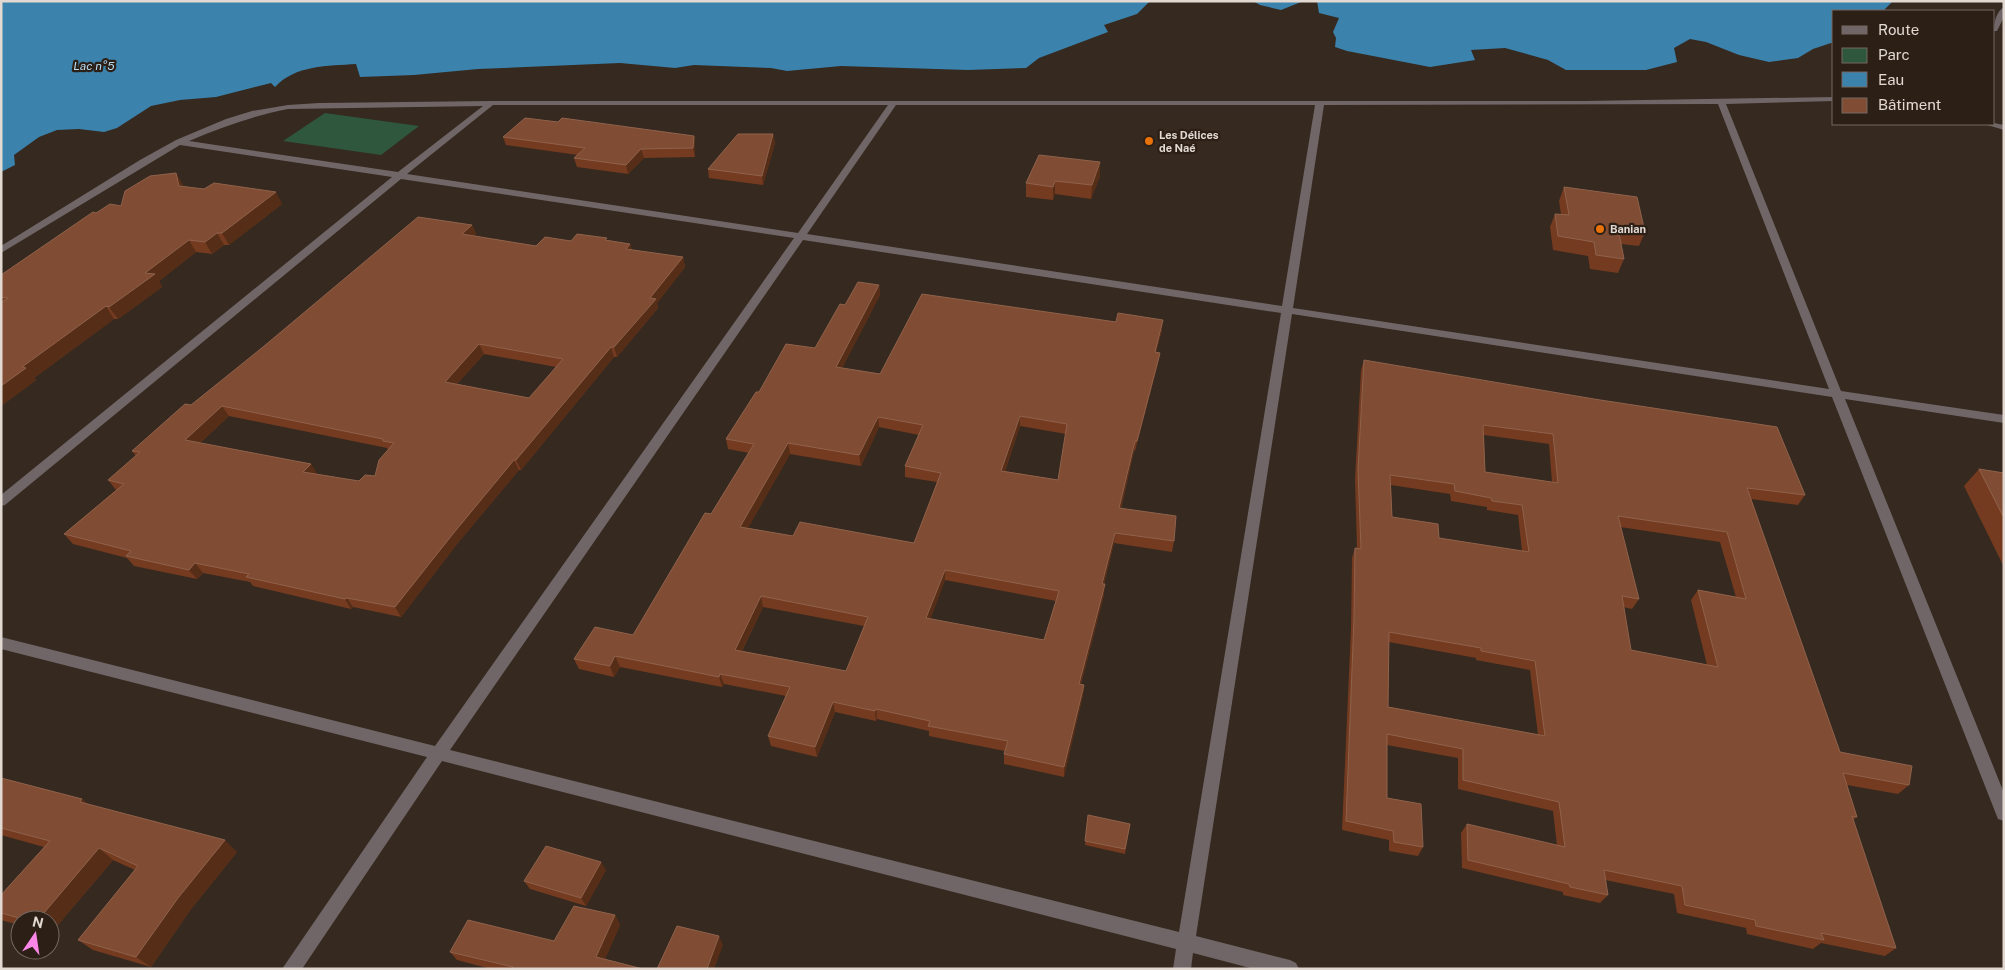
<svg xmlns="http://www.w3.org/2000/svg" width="2005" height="970" viewBox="0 0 2005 970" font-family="'Public Sans',sans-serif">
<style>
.green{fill:#2f573d}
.water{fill:#3b82ac}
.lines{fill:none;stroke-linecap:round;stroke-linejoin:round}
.minor{fill:#706667;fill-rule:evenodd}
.wall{fill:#743b20;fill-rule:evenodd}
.shaded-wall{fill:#562d17}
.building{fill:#804c33;stroke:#8f624c;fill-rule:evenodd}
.food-dot{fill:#e8710a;stroke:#2c1f16;stroke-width:2}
.labels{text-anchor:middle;stroke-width:4.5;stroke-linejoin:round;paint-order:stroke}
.far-poi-label{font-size:11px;font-weight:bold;fill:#e2d9d3;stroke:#2c1f16;text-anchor:start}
.far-water-label{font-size:12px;font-style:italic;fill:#b7dbf3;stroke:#2c1f16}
</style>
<rect width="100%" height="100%" fill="#36291f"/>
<!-- green -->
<path class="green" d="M325 113 419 126 381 155 283 141Z"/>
<!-- water -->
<g class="water">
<path d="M1 1H1150L1137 14 1104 25 1108 32 1039 58 1026 68 968 70 841 66 787 71 771 68 694 65 675 68 620 63 478 69 414 75 360 77 356 64C328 66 295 65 275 87L271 83 216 97 180 100 151 106 117 128 104 132 79 129 57 130 39 137 14 155 15 165 1 172Z"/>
<path d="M1253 1H1316L1301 2 1281 10 1260 5Z"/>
<path d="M1317 1H1892V2L1883 11H1834V42L1813 49 1798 58 1769 62 1739 55 1706 42 1690 39 1674 48 1677 62 1646 70H1566L1548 60 1505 48 1471 50 1475 60 1430 67 1347 51 1335 47 1336 38 1333 32 1339 18 1319 13Z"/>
</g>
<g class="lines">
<!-- minor -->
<g class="minor">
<path d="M2004 7V17L1997 31H1994C1994 22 1996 12 2004 7Z"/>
<path d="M1834 97V101L1726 104 1841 391 2004 415V423L1845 399 2004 793V821L1998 819 1996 814 1832 397 1292 314 1196 936 1290 960 1296 963 1299 969H1254L1193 953 1191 969H1173L1176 949 442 761 302 969H282L427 757 1 649V637L435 746 794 238 401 179 5 505 1 506V495L392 177 180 145 1 253V246L140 160 176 140 226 119 252 111 288 105 319 103 491 101H1584ZM1718 104 1829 389 1293 308 1324 105ZM493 105H888L798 233 407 174ZM896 105H1315L1282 306 807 234ZM483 106 398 172 189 141C222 127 253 116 288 109ZM803 240 1281 313 1179 932 450 750Z"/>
<path d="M1994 123 2004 125V130L1984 124Z"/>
</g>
</g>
<!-- wall -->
<g class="wall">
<path d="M773 134 775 143 763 185 709 178 708 169Z"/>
<path d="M694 136 695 144V157L644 158 628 174 577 167 574 158 578 155 506 145 503 137Z"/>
<path d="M176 173 183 186 282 204 229 245H224L212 254 196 252 159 281 162 287 118 319H114L34 378 36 380 1 406V275L96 213 121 206Z"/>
<path d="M1100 176 1091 199 1055 194 1053 200 1026 197V183Z"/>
<path d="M1564 187 1645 232 1639 246 1621 244 1624 259 1618 273 1590 269 1588 256 1553 250 1550 227 1555 214H1561L1559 201Z"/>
<path d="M472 225 476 234 474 236 536 246 571 241H608L630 244 632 250 683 257 685 267 657 303 658 308 617 357H614L521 470H519L457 544 401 617 353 607 351 609 253 586 250 582 203 573 197 579 134 566 127 558 73 544 64 534 116 490 108 480 136 456 132 451 191 405ZM484 354 556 367 529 398 457 384ZM229 416 387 448 388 450 375 476 359 481 317 474 311 464 200 443Z"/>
<path d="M879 285 880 295 842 368 880 374 1162 330 1156 352 1160 353 1158 363 1135 451H1134L1121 509 1174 541 1172 552 1114 543 1104 584V595L1081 684 1084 685 1083 695 1064 777 1004 764V754L1005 751 929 736V731L877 719 876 721 835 712 817 757 771 746 768 736 786 696 724 684 722 687 620 667 614 677 579 669 574 659 633 635 711 514 749 453 728 449 726 439 759 392 815 348 845 305ZM1020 426 1066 434 1058 480 1005 471ZM879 427 919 435 905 466V477L937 482 914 543 793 536 748 528 790 454 861 466ZM945 580 1056 601 1044 640 930 619ZM763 607 864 626 846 671 742 651Z"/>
<path d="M1364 360 1805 495 1798 505 1751 499 1840 752 1909 785 1898 794 1847 785 1857 817 1853 820 1896 948 1885 956 1821 943 1813 949 1747 934 1746 928 1677 913 1674 894 1605 880 1608 895 1600 903 1563 895V892L1462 868 1461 833 1467 824 1557 846 1553 811 1458 789V758L1387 745V798L1423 847 1418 856 1389 851V840L1342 830 1351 629 1352 558 1355 548H1357L1355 479 1361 370ZM1484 435 1549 444 1552 482 1485 472ZM1391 485 1450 494 1451 501 1487 507V510L1518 515 1522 551 1439 538 1392 517ZM1620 527 1720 542 1736 597 1698 590 1691 600 1707 665 1631 650 1623 607 1632 609 1639 599ZM1389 642 1476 658V660L1530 670 1538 735 1388 707Z"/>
<path d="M1979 469 2004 473V567L1964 486Z"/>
<path d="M1 778 82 799 87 804 237 852 191 909 151 967 93 950 78 940 135 870 113 860 51 933H50V920H20V925L4 921 1 919V895L44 847 1 835Z"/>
<path d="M1088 815 1130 824 1125 854 1085 845Z"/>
<path d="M606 870 586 906 530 889 524 881Z"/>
<path d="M615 915 620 925 605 959 643 969H491L457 960 450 952 554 941Z"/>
</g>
<!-- shaded-wall -->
<g class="shaded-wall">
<path d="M773 134 775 143 763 185 762 176Z"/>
<path d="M694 136 695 144V157L693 148Z"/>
<path d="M641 149 644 158 628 174 626 165Z"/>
<path d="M1100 162V176L1091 199 1092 185Z"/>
<path d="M176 173 183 185 186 198 179 186Z"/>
<path d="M1055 181V194L1053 200V187Z"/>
<path d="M276 192 282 204 229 245 222 233Z"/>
<path d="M472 225 476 234 466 243 462 234Z"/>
<path d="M217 233 224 245 212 254 205 242Z"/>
<path d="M189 240 196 252 159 281 162 287 118 319 109 307 145 273Z"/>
<path d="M630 244 633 253 626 249Z"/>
<path d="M683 257 685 267 657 303 658 308 617 357 614 347 650 298Z"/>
<path d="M879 285 880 295 837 377 836 367Z"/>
<path d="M106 306 114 319 34 378 36 380 1 406V386L22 367Z"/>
<path d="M1163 320 1162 330 1153 362 1155 352Z"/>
<path d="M479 344 484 354 450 392 445 382Z"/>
<path d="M611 347 614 357 521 470 516 460Z"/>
<path d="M1160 353 1158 363 1135 451 1137 441Z"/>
<path d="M222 406 229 416 192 450 185 440Z"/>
<path d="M1020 416V426L1001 481V471Z"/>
<path d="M878 417 879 427 861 466 859 455Z"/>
<path d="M1135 441 1134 451 1118 519 1119 508Z"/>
<path d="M788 443 790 454 743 537 740 527Z"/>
<path d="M514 460 519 470 457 544 401 617 395 607 452 535Z"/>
<path d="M311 464 317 474 303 472Z"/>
<path d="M1115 533 1114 543 1101 594 1102 584Z"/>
<path d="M195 563 203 573 197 579 189 570Z"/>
<path d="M945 570V580L927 629 926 618Z"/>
<path d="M1105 584 1104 595 1078 694 1079 684Z"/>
<path d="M761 596 763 607 737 660 735 650Z"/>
<path d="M347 598 353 607 351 609 345 599Z"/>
<path d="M615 656 620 667 614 677 610 666Z"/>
<path d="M720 674 724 684 722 687 719 677Z"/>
<path d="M1084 685 1083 695 1064 777V767Z"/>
<path d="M833 702 835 712 817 757 815 747Z"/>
<path d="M876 709 877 719 876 721 875 711Z"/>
<path d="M82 799 96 811 80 802Z"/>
<path d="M225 840 237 852 191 909 151 967 136 957 178 898Z"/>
<path d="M99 848 113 860 51 933H50V920H38Z"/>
<path d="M601 862 606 870 586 906 581 898Z"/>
<path d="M615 915 620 925 602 966 596 957Z"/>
<path d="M719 936 723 945 714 969H707Z"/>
</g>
<!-- building -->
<g class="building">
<path d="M525 118 558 122 562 118 694 136 693 148 641 149 626 165 574 158 585 148 503 137Z"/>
<path d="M738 134H773L762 176 708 169Z"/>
<path d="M1039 155 1100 162 1092 185 1055 181 1053 187 1026 183Z"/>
<path d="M176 173 179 186 204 189 214 183 276 192 222 233H217L205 242 189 240 145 273 155 274 109 307 106 306 22 367 26 368 1 386V303L8 298 1 297V275L93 212 96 213 110 204 121 206 125 191 150 176Z"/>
<path d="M1564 187 1637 197 1645 232 1618 228 1624 259 1596 255 1594 242 1558 236 1555 214 1569 215Z"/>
<path d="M418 217 472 225 462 234 536 246 545 237 571 241 577 234 607 238 605 240 630 244 626 249 683 257 650 298 656 299 614 347H611L516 460H514L452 535 395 607 347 598 345 599 246 577 249 574 195 563 189 570 126 556 131 551 64 534 124 484 108 480 140 452 132 451 185 404 191 405 263 347ZM479 344 563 359 529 398 445 382ZM222 406 383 439V441L394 443 379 460 375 476 365 475 359 481 303 472 311 464 185 440Z"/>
<path d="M858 282 879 285 836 367 880 374 922 294 1116 322 1118 313 1163 320 1155 352 1160 353 1137 441H1135L1119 508 1176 516 1174 541 1115 533 1102 584H1105L1079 684 1084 685 1064 767 1004 754 1008 741 928 726 930 721 876 709 875 711 833 702 815 747 768 736 790 687 720 674 719 677 615 656 610 666 574 659 595 627 633 635 705 513 711 514 754 444 726 439 756 392H759L786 344 815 348 840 304 845 305ZM1020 416 1067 424 1058 480 1001 471ZM878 417 923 425 905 466 941 473 914 543 800 522 793 536 740 527 788 443 859 455ZM945 570 1059 591 1044 640 926 618ZM761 596 868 617 846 671 735 650Z"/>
<path d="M1364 360 1594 399 1777 427 1805 495 1747 488 1840 752 1912 766 1909 785 1843 773 1857 817 1852 816 1896 948 1821 933 1824 940 1756 926 1755 920 1685 905 1682 886 1604 870 1608 895 1570 887 1569 884 1468 860 1467 824 1565 847 1559 802 1463 780V749L1387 734V798L1421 804 1423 847 1394 842 1393 831 1346 821 1354 619 1355 548 1361 549 1358 469ZM1483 425 1553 434 1558 483 1485 472ZM1390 475 1454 484 1455 491 1491 498 1492 501 1522 505 1529 552 1439 538 1438 524 1392 517ZM1618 516 1727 532 1746 599 1698 590 1718 667 1631 650 1622 596 1639 599ZM1389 632 1481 648V651L1535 661 1545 736 1388 707Z"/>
<path d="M1979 469 2004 473V518Z"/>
<path d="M1 778 82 799 80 802 225 840 178 898 136 957 78 940 138 866 99 848 38 920H26L1 913V895L50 841 1 828Z"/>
<path d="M1088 815 1130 824 1125 849 1085 841Z"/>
<path d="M546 846 601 862 581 898 524 881Z"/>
<path d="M574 906 615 915 596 957 643 969H512L513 967 450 952 468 920 554 941Z"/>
<path d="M677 926 719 936 707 969H657Z"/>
</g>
<!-- markers -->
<g class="food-dot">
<circle cx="1149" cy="141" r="5"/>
<circle cx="1600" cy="229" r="5"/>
</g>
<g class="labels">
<!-- far-poi labels -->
<g class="far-poi-label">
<text x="1159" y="139">Les Délices<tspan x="1159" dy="13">de Naé</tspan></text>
<text x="1610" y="233">Banian</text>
</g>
<!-- far-water labels -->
<g class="far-water-label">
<text x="94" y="70">Lac n°5</text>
</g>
</g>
<!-- border -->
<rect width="2005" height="970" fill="none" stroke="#e2d9d3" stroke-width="5"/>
<!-- legend -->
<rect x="1832" y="10" width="162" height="115" fill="#2c1f16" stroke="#756962"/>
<rect x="1842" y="26" width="25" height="8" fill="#706667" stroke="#756962"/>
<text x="1878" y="35" font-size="15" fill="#e2d9d3">Route</text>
<rect x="1842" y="48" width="25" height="15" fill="#2f573d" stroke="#756962"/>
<text x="1878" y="60" font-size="15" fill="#e2d9d3">Parc</text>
<rect x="1842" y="72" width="25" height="15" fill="#3b82ac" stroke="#756962"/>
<text x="1878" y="85" font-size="15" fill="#e2d9d3">Eau</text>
<rect x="1842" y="98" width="25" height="15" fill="#804c33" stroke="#756962"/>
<text x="1878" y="110" font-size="15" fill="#e2d9d3">Bâtiment</text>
<!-- north arrow -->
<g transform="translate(35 935) rotate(13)"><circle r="24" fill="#2c1f16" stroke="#756962"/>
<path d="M0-4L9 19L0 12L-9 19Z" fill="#fa87e7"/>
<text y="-8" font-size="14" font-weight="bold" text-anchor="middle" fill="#e2d9d3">N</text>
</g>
</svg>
